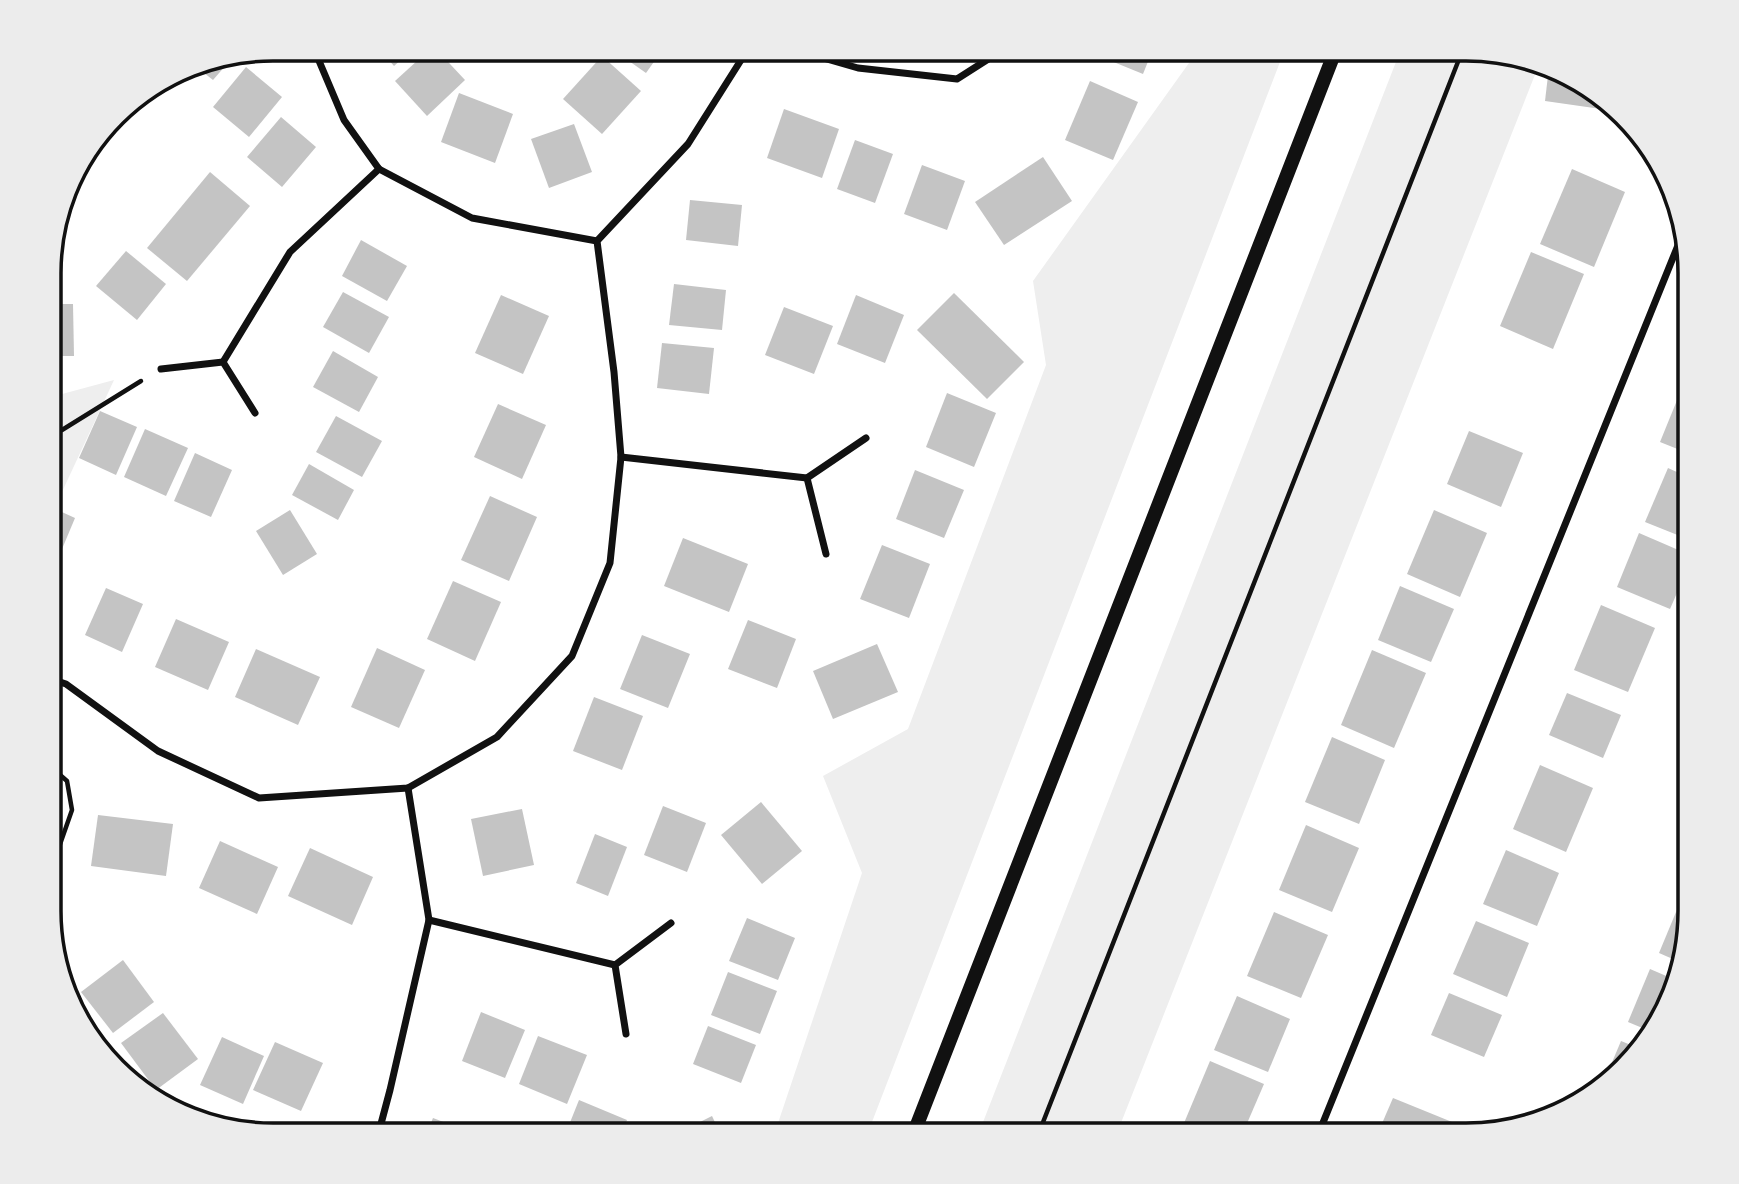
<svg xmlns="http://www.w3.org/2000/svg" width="1739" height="1184" viewBox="0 0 1739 1184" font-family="Cabin,sans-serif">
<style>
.green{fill:#eee}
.building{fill:#c4c4c4}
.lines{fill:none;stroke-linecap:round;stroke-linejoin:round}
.path{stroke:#111;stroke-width:4.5}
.minor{stroke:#111;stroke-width:7}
.secondary{stroke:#111;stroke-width:14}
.rim{fill:none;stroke:#111;stroke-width:3.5}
</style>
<rect width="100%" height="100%" fill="#fff"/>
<!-- green -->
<g class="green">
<path d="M1199 49H1285L867 1135H774L862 873 823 776 908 729 1046 365 1033 281Z"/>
<path d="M1401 49H1480L1540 62 1117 1133 1120 1135H978Z"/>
<path d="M114 380 61 494 51 489V397Z"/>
</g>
<!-- building -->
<g class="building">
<path d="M379 49H413L394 66Z"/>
<path d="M430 49H436L465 80 427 116 395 81Z"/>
<path d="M612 49H663L646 73Z"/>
<path d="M1096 49H1153L1143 74 1094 54Z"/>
<path d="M602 56 641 91 602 134 563 99Z"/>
<path d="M233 57 213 80 194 65Z"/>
<path d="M246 67 282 97 249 137 213 107Z"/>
<path d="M1549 67 1602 95 1615 111 1545 101Z"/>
<path d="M1090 81 1138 102 1113 160 1065 140Z"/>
<path d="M459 93 513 114 495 163 441 142Z"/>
<path d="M784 109 839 129 822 178 767 158Z"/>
<path d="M281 117 316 147 282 187 247 157Z"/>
<path d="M574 124 592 172 549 188 531 139Z"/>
<path d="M855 140 893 154 875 203 837 189Z"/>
<path d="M1043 157 1072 201 1004 245 975 202Z"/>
<path d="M922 165 965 181 947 230 904 214Z"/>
<path d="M1572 169 1625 192 1594 267 1540 244Z"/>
<path d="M210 172 250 206 187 281 147 248Z"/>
<path d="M690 200 742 205 738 246 686 240Z"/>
<path d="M361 240 407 266 387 301 342 276Z"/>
<path d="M126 251 166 284 137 320 96 286Z"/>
<path d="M1531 252 1584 274 1553 349 1500 326Z"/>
<path d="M674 284 726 290 722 330 669 325Z"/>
<path d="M343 292 389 317 369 353 323 327Z"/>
<path d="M954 293 1024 362 987 399 917 330Z"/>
<path d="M501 295 549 316 523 374 475 353Z"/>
<path d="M856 295 904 315 885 363 837 344Z"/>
<path d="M51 304H73L74 356H51Z"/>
<path d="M784 307 833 326 814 374 765 355Z"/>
<path d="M662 343 714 348 709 394 657 388Z"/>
<path d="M333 351 378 377 359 412 313 387Z"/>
<path d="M1682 388 1690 391V454L1660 442Z"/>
<path d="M947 393 996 413 974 467 926 447Z"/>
<path d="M498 404 546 425 522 479 474 457Z"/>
<path d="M100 411 137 427 116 475 79 458Z"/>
<path d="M336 416 382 441 362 477 316 452Z"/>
<path d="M145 429 188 448 166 496 124 477Z"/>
<path d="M1469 431 1523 453 1501 507 1447 484Z"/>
<path d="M195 453 232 470 211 517 174 501Z"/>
<path d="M309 464 354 490 338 520 292 495Z"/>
<path d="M1668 468 1690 478V540L1645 522Z"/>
<path d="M915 470 964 490 944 538 896 519Z"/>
<path d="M490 496 537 517 509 581 461 560Z"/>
<path d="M51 507 75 518 57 561 51 558Z"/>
<path d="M290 510 317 554 283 575 256 531Z"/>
<path d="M1434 510 1487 533 1460 597 1407 574Z"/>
<path d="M1639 533 1690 555V563L1670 609 1617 587Z"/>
<path d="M683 538 748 564 729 612 664 586Z"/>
<path d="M882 545 930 564 909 618 860 599Z"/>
<path d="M453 581 501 602 475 661 427 639Z"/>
<path d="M1400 586 1454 609 1431 662 1378 640Z"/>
<path d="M106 588 143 604 122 652 85 635Z"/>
<path d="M1601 605 1655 628 1628 692 1574 670Z"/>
<path d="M176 619 229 642 208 690 155 667Z"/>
<path d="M748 620 796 639 777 688 728 669Z"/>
<path d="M642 635 690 654 668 708 620 689Z"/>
<path d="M877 644 898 692 833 719 813 671Z"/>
<path d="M377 648 425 670 399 728 351 707Z"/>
<path d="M256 649 320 677 298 725 235 697Z"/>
<path d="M1372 650 1426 673 1394 748 1341 725Z"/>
<path d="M1567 693 1621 715 1603 758 1549 735Z"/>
<path d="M594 697 643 716 622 770 573 751Z"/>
<path d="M1332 737 1385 760 1359 824 1305 802Z"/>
<path d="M1540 765 1593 788 1566 852 1513 829Z"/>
<path d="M761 802 802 851 762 884 721 835Z"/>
<path d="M663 806 706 823 687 872 644 855Z"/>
<path d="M522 809 534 865 483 876 471 819Z"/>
<path d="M98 815 173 824 166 876 91 866Z"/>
<path d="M1306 825 1359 848 1332 912 1279 890Z"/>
<path d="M595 834 627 847 608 896 576 883Z"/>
<path d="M220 841 278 867 257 914 199 888Z"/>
<path d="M310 848 373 877 352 925 288 896Z"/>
<path d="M1506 850 1559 873 1537 926 1483 904Z"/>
<path d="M1690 858V881L1681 877Z"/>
<path d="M1681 900 1690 904V925L1682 963 1659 953Z"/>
<path d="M1274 912 1328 935 1301 998 1247 976Z"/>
<path d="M747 918 795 938 778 980 729 961Z"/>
<path d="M1476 921 1529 943 1507 997 1453 974Z"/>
<path d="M123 960 154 1002 113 1033 81 992Z"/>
<path d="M1650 969 1678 981 1652 1032 1628 1022Z"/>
<path d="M728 972 777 991 760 1034 711 1015Z"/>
<path d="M1449 993 1502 1015 1484 1057 1431 1035Z"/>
<path d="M1237 996 1290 1019 1268 1072 1214 1050Z"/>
<path d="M481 1012 525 1030 505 1078 462 1061Z"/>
<path d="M163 1013 198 1059 156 1090 121 1043Z"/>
<path d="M708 1026 756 1045 741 1083 693 1064Z"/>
<path d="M538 1036 587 1055 567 1104 519 1084Z"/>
<path d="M222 1037 264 1056 243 1104 200 1085Z"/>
<path d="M1621 1041 1641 1049 1605 1079Z"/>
<path d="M275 1042 323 1063 301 1111 253 1090Z"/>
<path d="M1210 1061 1264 1084 1242 1135H1179Z"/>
<path d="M1393 1098 1457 1124 1453 1135H1377Z"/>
<path d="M579 1100 627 1120 621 1135H565Z"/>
<path d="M712 1116 721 1135H674Z"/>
<path d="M433 1118 475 1134V1135H426Z"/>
</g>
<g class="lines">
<!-- path -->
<g class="path">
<path d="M51 431 62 430 141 381"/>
<path d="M51 767 67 781 72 810 51 870"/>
<path d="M51 916 55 952"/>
<path d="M1038 1135 1463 49"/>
</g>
<!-- minor -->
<g class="minor">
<path d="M314 49 344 120 379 169 472 218 597 241"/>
<path d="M792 49 858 68 957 79 1004 49"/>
<path d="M223 362 290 252 379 169"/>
<path d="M161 369 223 362 255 413"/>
<path d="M621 457 807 478"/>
<path d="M826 554 807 478 866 438"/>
<path d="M51 679 66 684 158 751 259 798 408 788 497 737 572 656 610 563 621 457 614 372 597 241 688 144 748 49"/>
<path d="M429 920 615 965"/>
<path d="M626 1034 615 965 671 923"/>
<path d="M378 1135 390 1090 429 920 408 788"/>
<path d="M1318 1135 1683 233"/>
</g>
<!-- secondary -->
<path class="secondary" d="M913 1135 1336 49"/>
</g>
<!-- crop -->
<path d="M0 0H1739V1184H0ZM273 61H1466A212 212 0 0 1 1678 273V911A212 212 0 0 1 1466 1123H273A212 212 0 0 1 61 911V273A212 212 0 0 1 273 61Z" fill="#ececec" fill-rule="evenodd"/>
<path class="rim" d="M273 61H1466A212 212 0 0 1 1678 273V911A212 212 0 0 1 1466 1123H273A212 212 0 0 1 61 911V273A212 212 0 0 1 273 61Z"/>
</svg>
